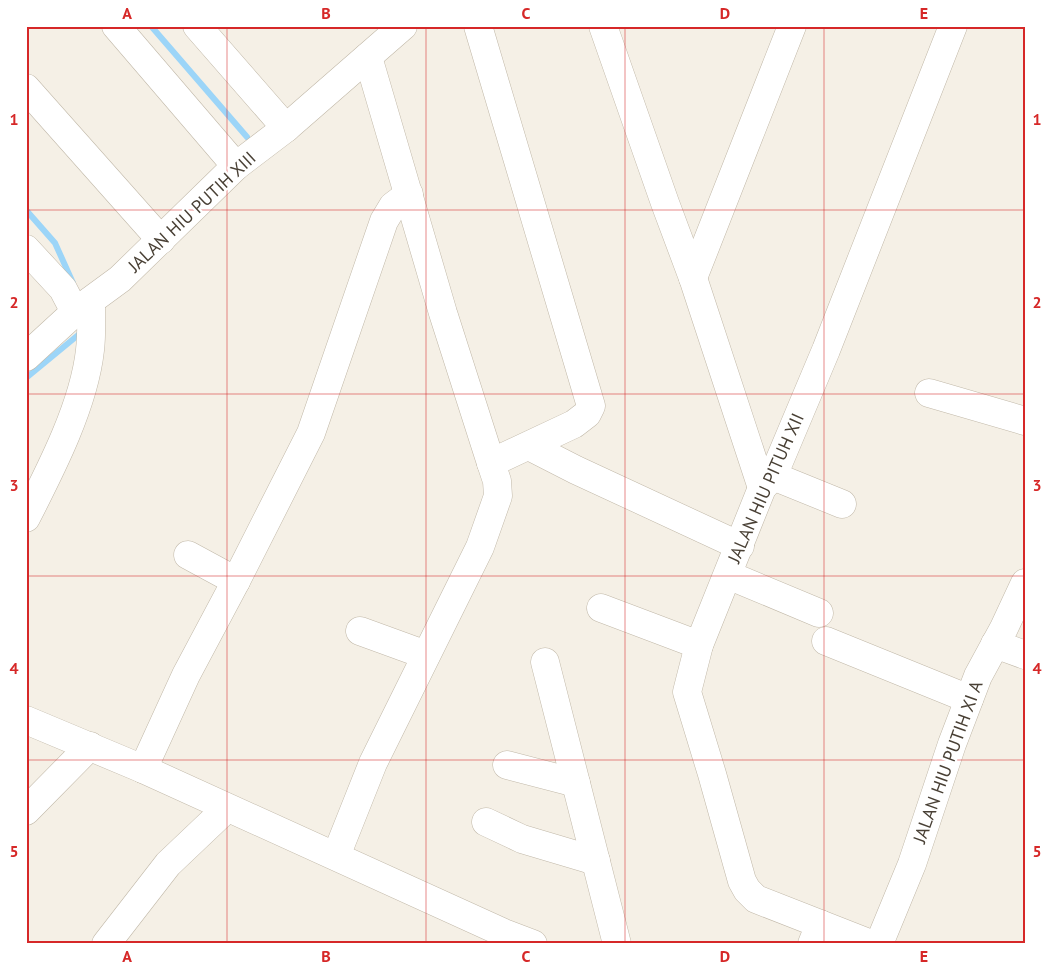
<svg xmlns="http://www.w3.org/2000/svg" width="1051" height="970" viewBox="0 0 1051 970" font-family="'PT Sans',sans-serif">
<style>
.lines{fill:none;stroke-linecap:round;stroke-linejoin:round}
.stream{stroke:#9cd5f8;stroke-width:6}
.minor-casing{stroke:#c1b8a8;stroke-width:29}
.minor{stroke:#fff;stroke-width:28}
.grid{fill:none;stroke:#d62828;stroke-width:1;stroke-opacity:0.55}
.labels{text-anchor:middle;stroke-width:4.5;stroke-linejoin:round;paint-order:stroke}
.street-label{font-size:18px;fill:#494035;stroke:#fff}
.neatline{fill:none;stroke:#d62828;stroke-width:2}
.grid-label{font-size:16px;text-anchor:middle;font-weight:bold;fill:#d62828}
</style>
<rect width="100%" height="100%" fill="#f5f0e6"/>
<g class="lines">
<!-- stream -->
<g class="stream">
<path d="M151 26 247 137"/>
<path d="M26 210 55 243 73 283"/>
<path d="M26 378 83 331"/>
</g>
<!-- minor casing -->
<g class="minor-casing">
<g id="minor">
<path d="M116 26 236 166"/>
<path d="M197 26 286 128"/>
<path d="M603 26 665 203 693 278 762 488"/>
<path d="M368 57 443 313 491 463 574 424 587 414 591 406 478 26"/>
<path d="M26 88 161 240"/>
<path d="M26 249 63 289 75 312"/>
<path d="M693 278 792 26"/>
<path d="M26 357 75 312 120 279 236 166 286 128 403 26"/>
<path d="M929 393 1025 421"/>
<path d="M529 446 576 470 740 546"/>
<path d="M773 476 842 504"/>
<path d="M26 518C51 469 84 405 90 350 92 334 91 317 91 301"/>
<path d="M188 555 236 581"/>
<path d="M728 575 819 613"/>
<path d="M601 608 699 645"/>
<path d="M360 631 426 655"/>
<path d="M826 641 969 699"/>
<path d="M995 644 1025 655"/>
<path d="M545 662 617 944"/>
<path d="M26 720 143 769 504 933 533 944"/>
<path d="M507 765 576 783"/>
<path d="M143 769 186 675 236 581 311 433 384 221 393 206 409 194"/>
<path d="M26 811 90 746"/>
<path d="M486 822 522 839 596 861"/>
<path d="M336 856 373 763 480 547 498 496 497 481 491 463"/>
<path d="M820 924 871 944"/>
<path d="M106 944 168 864 227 808"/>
<path d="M812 944 820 924 756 899 747 890 742 881 712 774 687 692 699 645 762 488 773 476 826 350 953 26"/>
<path d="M879 944 912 864 952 744 978 676 1004 628 1025 583"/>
</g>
</g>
<!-- minor -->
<use href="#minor" class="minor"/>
</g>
<!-- grid -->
<path class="grid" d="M227 26V944M426 26V944M625 26V944M824 26V944M26 210H1025M26 394H1025M26 576H1025M26 760H1025"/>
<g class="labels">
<!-- street labels -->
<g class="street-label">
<text transform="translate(192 212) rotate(-43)" y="6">JALAN HIU PUTIH XIII</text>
<text transform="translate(766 488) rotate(-66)" y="6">JALAN HIU PITUH XII</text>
<text transform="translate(948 762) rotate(-70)" y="6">JALAN HIU PUTIH XI A</text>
</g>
</g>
<!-- border -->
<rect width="1051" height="970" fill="none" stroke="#ffffff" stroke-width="55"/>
<rect x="28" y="28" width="996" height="914" class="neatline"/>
<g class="grid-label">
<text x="127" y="19">A</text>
<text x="326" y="19">B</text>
<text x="526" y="19">C</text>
<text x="725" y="19">D</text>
<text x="924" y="19">E</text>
<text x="14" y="125">1</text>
<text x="1037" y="125">1</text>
<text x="14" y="308">2</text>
<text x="1037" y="308">2</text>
<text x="14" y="491">3</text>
<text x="1037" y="491">3</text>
<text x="14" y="674">4</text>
<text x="1037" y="674">4</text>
<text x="14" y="857">5</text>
<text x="1037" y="857">5</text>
<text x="127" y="962">A</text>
<text x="326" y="962">B</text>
<text x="526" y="962">C</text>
<text x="725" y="962">D</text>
<text x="924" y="962">E</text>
</g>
</svg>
